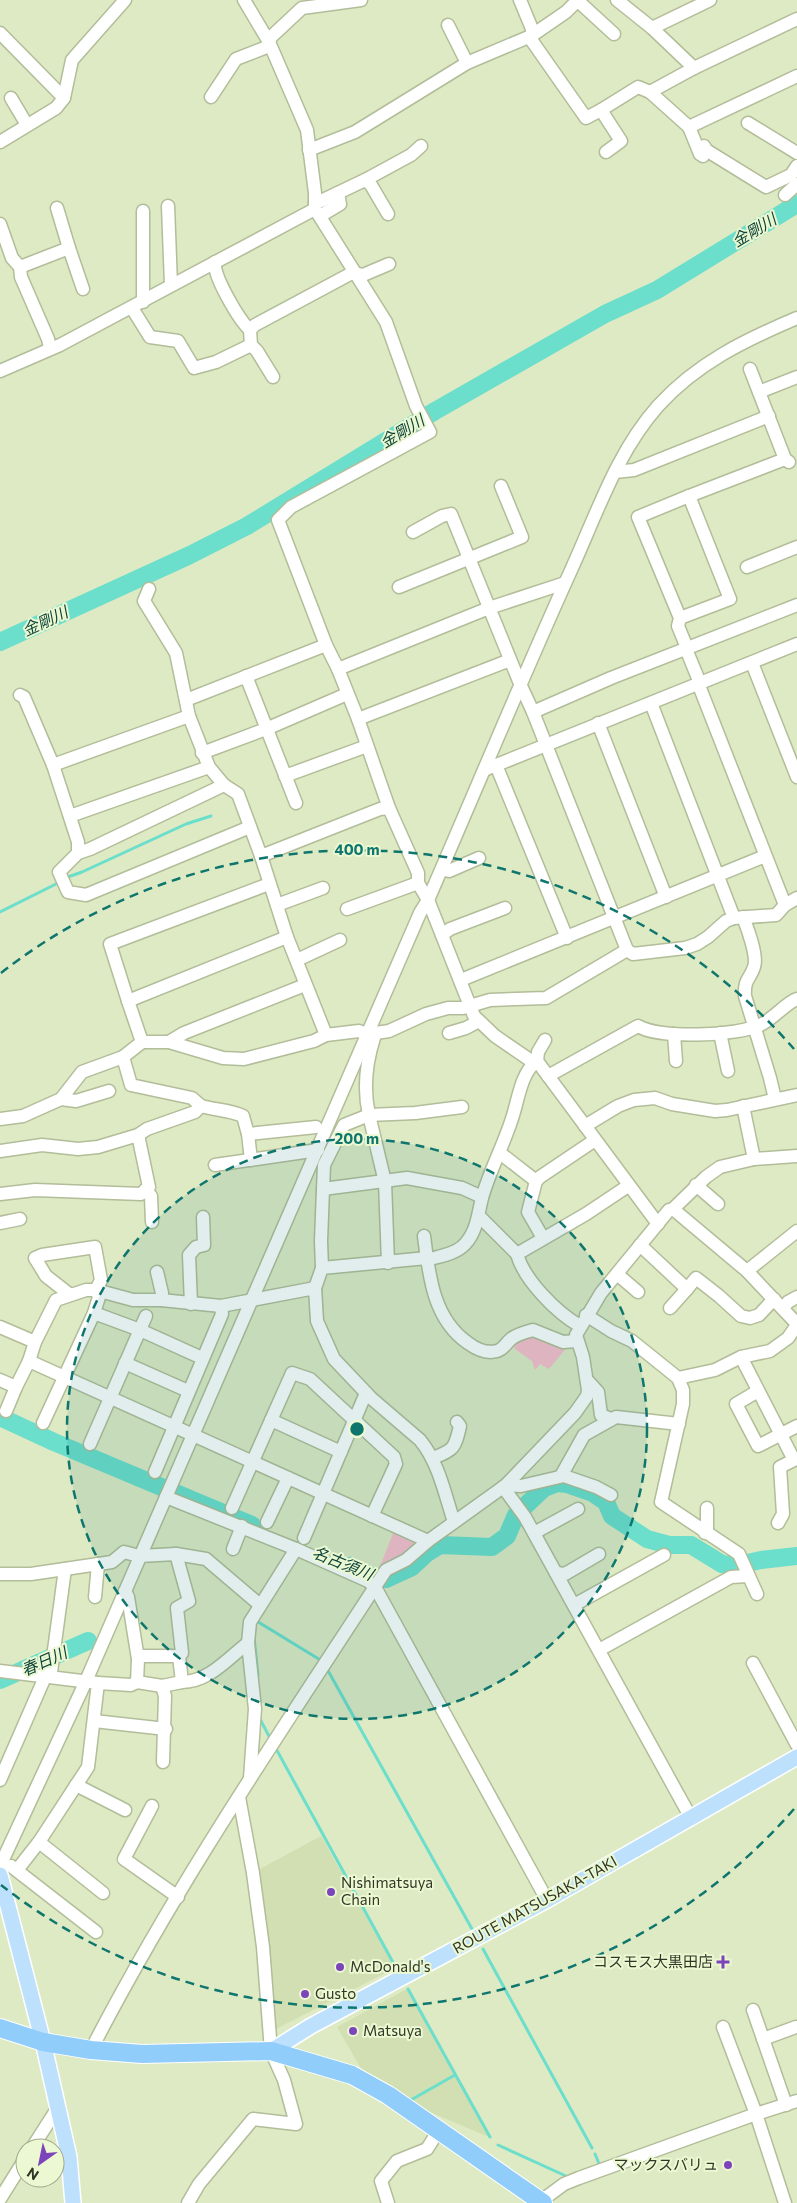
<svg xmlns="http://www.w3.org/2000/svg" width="797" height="2203" viewBox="0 0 797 2203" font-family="Commissioner,'Noto Sans JP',sans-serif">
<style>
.built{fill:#d1dfb2}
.green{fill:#fbbecd}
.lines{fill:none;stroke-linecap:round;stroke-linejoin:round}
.stream{stroke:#6bdecc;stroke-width:3}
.river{stroke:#6bdecc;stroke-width:18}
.minor-casing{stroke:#b2bd99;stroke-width:15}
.major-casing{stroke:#fff;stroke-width:18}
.highway-casing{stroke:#fff;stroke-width:20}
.minor{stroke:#fff;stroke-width:12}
.major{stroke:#bde1fd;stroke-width:15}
.highway{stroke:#91cdfb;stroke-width:18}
.ring{fill:none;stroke:#0f766e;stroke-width:2.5;stroke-dasharray:9 6}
.poi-dot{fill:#7c44ba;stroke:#ebf8d1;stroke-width:2}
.labels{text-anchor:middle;stroke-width:4;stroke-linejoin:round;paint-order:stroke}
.poi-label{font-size:15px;fill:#313627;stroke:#ebf8d1;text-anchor:start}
.street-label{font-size:15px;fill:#313627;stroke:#ebf8d1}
.water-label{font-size:16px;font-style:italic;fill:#0f443c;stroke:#ebf8d1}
.centre{fill:#0f766e;stroke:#ebf8d1;stroke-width:2.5}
.ring-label{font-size:15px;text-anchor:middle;font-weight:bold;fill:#0f766e;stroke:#ebf8d1;stroke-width:4;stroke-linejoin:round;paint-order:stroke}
</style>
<rect width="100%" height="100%" fill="#deeac4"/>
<!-- built -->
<g class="built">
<path d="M321 1836 395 1968 276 2029 260 1869Z"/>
<path d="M407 1989 489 2137 418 2107 362 2070 337 2027Z"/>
</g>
<!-- green -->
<g class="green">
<path d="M534 1335 568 1346 549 1369 540 1364 535 1370 532 1361 515 1349 513 1343Z"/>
<path d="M394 1531 414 1540 413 1546 384 1568 379 1569Z"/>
</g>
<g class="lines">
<!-- stream -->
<g class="stream">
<path d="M65 878 82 872 186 824 211 816"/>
<path d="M0 912 60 882"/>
<path d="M255 1620 322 1661"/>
<path d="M254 1637 258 1676"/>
<path d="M326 1667 472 1929"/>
<path d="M259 1717 271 1740"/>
<path d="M274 1745 395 1966"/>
<path d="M483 1949 592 2148"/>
<path d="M408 1989 490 2137"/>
<path d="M409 2101 455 2075"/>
<path d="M498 2145 566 2176"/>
<path d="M595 2154 600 2166"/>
</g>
<!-- river -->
<g class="river">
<path d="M0 642 190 555 247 526 435 411 605 314 657 290 797 204"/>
<path d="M0 1417 54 1442 252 1525"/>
<path d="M349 1566 368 1575 386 1579 412 1567 427 1553 440 1545 492 1547 507 1536 516 1515 524 1507 544 1488 557 1483 567 1484 593 1493 606 1502 612 1516 647 1539 669 1545H691L722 1564 734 1566 761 1560 797 1556"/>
<path d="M0 1680 88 1641"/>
</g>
<!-- minor casing -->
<g class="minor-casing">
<g id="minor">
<path d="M244 0 269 42 307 130 315 193V209L386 322 416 406 430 432 291 507 278 520 326 645 338 669 358 719 389 808 418 873V883L428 900 474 1016 495 1036 530 1060 537 1061 658 1224"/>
<path d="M520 0 532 29V41L586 118 601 110"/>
<path d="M577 0 614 34"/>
<path d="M617 0 652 28 694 68 797 19"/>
<path d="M448 25 467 63"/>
<path d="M652 28 710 0"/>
<path d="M0 33 64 98"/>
<path d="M694 68 650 92 689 127 797 76"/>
<path d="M211 97 236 59 267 47 271 37 302 8 361 0"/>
<path d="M11 98 27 125"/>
<path d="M748 123 797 153"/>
<path d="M689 127 700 154 703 156"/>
<path d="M0 142 56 108 64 98 72 60 125 0"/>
<path d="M704 146 706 150 766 187 791 175 797 166"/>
<path d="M309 150 355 132 467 63 531 36 566 12 578 0"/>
<path d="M606 152 621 141 601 110 638 87 650 92"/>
<path d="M785 195 797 184"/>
<path d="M315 202 321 201 365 180"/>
<path d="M168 206 171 285"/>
<path d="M388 214 371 185 365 180 411 155 421 146"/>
<path d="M320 216 340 204 338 193"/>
<path d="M0 224 12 258 20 267 21 277 48 339 50 348"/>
<path d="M69 248 83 289"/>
<path d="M215 262C213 276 239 320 250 330"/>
<path d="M20 267 69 248 57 208"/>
<path d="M143 302V211"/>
<path d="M132 308 150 337 178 341 194 368 216 362 251 345"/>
<path d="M750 369 785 459 789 462"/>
<path d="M0 371 60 345 315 209"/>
<path d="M273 377 257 351 251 345 250 330 255 325 352 273 363 275 389 264"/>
<path d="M759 392 797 377"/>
<path d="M615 472 634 470 769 416"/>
<path d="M413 532 442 516 451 514 521 686 533 712 627 950 633 954 685 948 697 944 708 937 726 921 734 918 776 915 785 905 797 898"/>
<path d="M747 567 797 547"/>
<path d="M399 587 522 537 501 486"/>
<path d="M149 589 144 601 176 653 189 716 209 767 224 785 238 794 261 856 287 937 326 1035"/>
<path d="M680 618 730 599 689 496 785 459"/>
<path d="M687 648 678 626 680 618 638 517 689 496"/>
<path d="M686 649 700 683"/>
<path d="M752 663 797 777"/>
<path d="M338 669 489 608 565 583"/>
<path d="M246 676 296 803"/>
<path d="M698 683 785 905"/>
<path d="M20 695 24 697 53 765 78 842V853L59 872 68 892 86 895 250 827"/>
<path d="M186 700 326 645"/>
<path d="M651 703 734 918"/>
<path d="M533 712 611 678 797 605"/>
<path d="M358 719 510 660"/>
<path d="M598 723 666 897"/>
<path d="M202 753 266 729 347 694"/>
<path d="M53 765 189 716"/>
<path d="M496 765 567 938"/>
<path d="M484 770 797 644"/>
<path d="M285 776 367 746"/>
<path d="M70 816 209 767"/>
<path d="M78 853 90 849 224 785"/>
<path d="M261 856 380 809 389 808"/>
<path d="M442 869 449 871 479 858"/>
<path d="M269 884 110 944 128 1001 287 937"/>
<path d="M277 905 323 888"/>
<path d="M347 909 418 883"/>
<path d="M743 917C747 927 758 957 754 967 750 980 744 978 745 996L770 1078 775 1099"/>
<path d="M442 935 450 929 505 908"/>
<path d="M297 960 340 940"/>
<path d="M461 980 765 856"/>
<path d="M128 1001 142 1042H169L223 1058 244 1059 314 1041 326 1035 359 1031 374 1038C366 1063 363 1088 369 1115L344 1125 324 1165 323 1189 407 1178 462 1188 482 1197"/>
<path d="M449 1033 466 1028 479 1021"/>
<path d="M720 1033 728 1071"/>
<path d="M369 1034 389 1031 426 1014 448 1008H463L490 1000 546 998 627 950"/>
<path d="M674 1034 676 1061"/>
<path d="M169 1042 184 1033 305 985"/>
<path d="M123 1057 131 1085 192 1098 201 1106"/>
<path d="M548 1076 638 1026C659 1039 737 1036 760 1025 772 1020 787 1002 797 999"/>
<path d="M61 1099 76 1101 109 1091"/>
<path d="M743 1106 754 1159"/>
<path d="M0 1119 23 1116 61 1099 82 1072 123 1057 142 1042"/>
<path d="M585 1126 618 1106 634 1100 655 1098 672 1104 715 1111 727 1110 797 1095"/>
<path d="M248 1134 316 1127"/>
<path d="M0 1151 42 1145 78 1149 98 1147 138 1135 147 1129 195 1112 201 1106C215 1110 230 1110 243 1116L248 1134 251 1160"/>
<path d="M500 1153 536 1181 540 1177 595 1140"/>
<path d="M215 1165 318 1150"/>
<path d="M536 1181 528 1212 543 1238"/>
<path d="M696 1185 718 1204"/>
<path d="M145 1190 151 1196 152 1222"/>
<path d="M0 1194 35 1190 141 1194 149 1187 138 1135"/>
<path d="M673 1209 747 1271 797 1324"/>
<path d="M479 1216 517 1254 586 1214 628 1186"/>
<path d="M0 1223 20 1219"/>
<path d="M424 1236C429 1275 433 1319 468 1343 476 1349 486 1354 497 1351 504 1349 506 1343 511 1339 517 1334 526 1332 533 1330L563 1342 577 1341"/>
<path d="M640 1245 687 1289 670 1308"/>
<path d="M517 1254C524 1280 557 1313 580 1326"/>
<path d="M427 1260C440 1256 456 1254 465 1244 477 1231 478 1214 482 1198 490 1169 506 1141 514 1112 519 1095 522 1072 537 1061L538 1052 545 1040"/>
<path d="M388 1263 385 1182 369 1115 415 1113 462 1107"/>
<path d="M322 1268 321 1241 323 1189"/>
<path d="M747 1271 797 1231"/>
<path d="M157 1272 162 1293 161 1300"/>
<path d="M617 1274 638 1292"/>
<path d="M315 1288 322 1268 427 1258"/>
<path d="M687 1289 696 1278 719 1296 741 1316 750 1318 759 1315 774 1299"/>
<path d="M191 1304 189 1255 196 1247 204 1245 203 1217"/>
<path d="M783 1308 788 1302 797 1297"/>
<path d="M94 1313 140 1330 202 1358"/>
<path d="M586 1315 611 1331 632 1341 678 1378"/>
<path d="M0 1327 35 1342"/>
<path d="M741 1357 794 1460 780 1467 783 1514 778 1523"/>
<path d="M125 1363 188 1391"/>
<path d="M0 1380 16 1387 29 1361"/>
<path d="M587 1380 598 1392 601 1415 611 1419"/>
<path d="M758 1391 736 1404 758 1446 797 1426"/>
<path d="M6 1411 16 1387"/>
<path d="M271 1420 341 1452"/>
<path d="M43 1423 94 1313 99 1297 96 1290 101 1280 95 1247 42 1255 35 1258 46 1276 69 1294"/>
<path d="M90 1444 146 1316"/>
<path d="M433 1458C454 1450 455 1448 460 1426L457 1422"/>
<path d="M155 1472 222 1314 221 1306"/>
<path d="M561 1476 584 1435 616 1417 679 1424"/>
<path d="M506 1485 521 1486 564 1476 596 1487 611 1495"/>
<path d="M503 1487 525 1517 691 1818"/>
<path d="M166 1497 296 1549"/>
<path d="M232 1508 292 1373 310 1379 394 1457 396 1464 372 1516"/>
<path d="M267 1522 288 1478"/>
<path d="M534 1533 578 1509"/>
<path d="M705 1533 707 1529V1508"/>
<path d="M304 1538 366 1393"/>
<path d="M428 1541 29 1361 35 1342 56 1300 86 1290H96L133 1300H161L221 1306 315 1288 317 1321 334 1359 371 1398 420 1440C439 1463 445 1495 454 1522"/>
<path d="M233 1549 242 1526"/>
<path d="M556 1573 565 1574 599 1554"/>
<path d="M0 1574H31L112 1562 124 1552 139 1556 176 1554 206 1559 260 1605"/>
<path d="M757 1594 739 1554 661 1502 683 1404V1390L678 1378 715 1370 741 1357 770 1351 788 1338 797 1325"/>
<path d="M95 1597 98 1564"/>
<path d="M574 1605 664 1555"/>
<path d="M599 1650 731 1577 748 1576"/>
<path d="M138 1659 142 1656H179L182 1653 177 1608 189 1601 176 1554"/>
<path d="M753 1663 797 1745"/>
<path d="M0 1671 98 1683 88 1767 39 1842 17 1870"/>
<path d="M137 1682 162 1686 182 1682 179 1656"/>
<path d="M182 1682C209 1682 228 1658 248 1643"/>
<path d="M98 1683 131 1685 137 1682 138 1659 128 1597 125 1591"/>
<path d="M162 1686 165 1696 163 1762"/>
<path d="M94 1721 166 1729"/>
<path d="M250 1778 255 1709 248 1643 250 1622 296 1549 368 1581 375 1587 547 1900"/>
<path d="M0 1780 45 1677 51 1672 65 1569"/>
<path d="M76 1785 125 1810"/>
<path d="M152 1806 124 1859 178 1897"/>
<path d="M39 1842 103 1893"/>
<path d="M0 1866 86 1681 420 913 428 900C476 790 522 678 572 568 597 513 617 452 658 406 697 363 745 340 797 318"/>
<path d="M11 1866 96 1932"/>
<path d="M753 2010 786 2105"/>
<path d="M723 2027 756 2114 785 2203"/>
<path d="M763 2039 796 2027"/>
<path d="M91 2050C177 1883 284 1727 386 1570L406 1560 428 1541 506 1485 575 1413 587 1396 588 1390 583 1357 576 1335 601 1293 669 1210 673 1209 706 1177 720 1167 754 1159 797 1156"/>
<path d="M32 2148 57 2109"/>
<path d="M0 2199 25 2159"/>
<path d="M541 2201 564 2184 579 2178 756 2114 797 2101"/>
<path d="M188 2203 199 2184 253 2119 296 2124 284 2080 271 2051 263 1947 253 1873 239 1797"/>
<path d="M388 2203 381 2181 397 2161 427 2149 439 2130"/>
</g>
</g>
<!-- major casing -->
<g class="major-casing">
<g id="major">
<path d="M0 1875 43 2042 69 2157 73 2203"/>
<path d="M271 2051 311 2026 547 1900 797 1757"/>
</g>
</g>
<!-- highway casing -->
<g class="highway-casing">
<path id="highway" d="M0 2028 43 2042 91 2050 142 2054 271 2051 352 2075 388 2095 543 2203"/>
</g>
<!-- minor -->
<use href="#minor" class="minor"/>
<!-- major -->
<use href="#major" class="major"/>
<!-- highway -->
<use href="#highway" class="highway"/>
</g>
<!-- distance rings -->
<circle cx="357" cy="1429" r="290" fill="#0f766e" fill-opacity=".12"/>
<g class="ring">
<circle cx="357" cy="1429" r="290"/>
<path d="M794 1809A579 579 0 0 1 1 1885M1 973A579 579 0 0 1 794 1049"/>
</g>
<!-- markers -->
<g class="poi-dot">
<circle cx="331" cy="1892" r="5"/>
<path d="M720.5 1954.5h5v5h5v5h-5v5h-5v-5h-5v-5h5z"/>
<circle cx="340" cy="1967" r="5"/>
<circle cx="305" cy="1994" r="5"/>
<circle cx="353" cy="2031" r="5"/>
<circle cx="728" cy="2165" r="5"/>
</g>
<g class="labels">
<!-- poi labels -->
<g class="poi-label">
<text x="341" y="1888">Nishimatsuya<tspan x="341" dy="17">Chain</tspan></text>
<text x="713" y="1967" text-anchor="end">コスモス大黒田店</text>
<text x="350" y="1972">McDonald's</text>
<text x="315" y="1999">Gusto</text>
<text x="363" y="2036">Matsuya</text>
<text x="718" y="2170" text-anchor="end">マックスバリュ</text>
</g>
<!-- street labels -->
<g class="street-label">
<text transform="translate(535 1905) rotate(-29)" y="5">ROUTE MATSUSAKA-TAKI</text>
</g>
<!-- water labels -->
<g class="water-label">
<text transform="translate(754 230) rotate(-31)" y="6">金剛川</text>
<text transform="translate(402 431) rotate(-31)" y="6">金剛川</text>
<text transform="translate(45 621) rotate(-25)" y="6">金剛川</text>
<text transform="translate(343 1563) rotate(22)" y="6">名古須川</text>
<text transform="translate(44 1661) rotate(-24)" y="6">春日川</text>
</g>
</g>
<circle cx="357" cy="1429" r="8" class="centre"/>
<g class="ring-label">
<text x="357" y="855">400 m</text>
<text x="357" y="1144">200 m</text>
</g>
<!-- north arrow -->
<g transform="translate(40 2163) rotate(213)"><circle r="24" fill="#ebf8d1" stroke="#a1aa8d"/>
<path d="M0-4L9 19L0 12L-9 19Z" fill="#7c44ba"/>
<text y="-8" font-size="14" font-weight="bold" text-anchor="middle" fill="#313627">N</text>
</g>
</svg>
